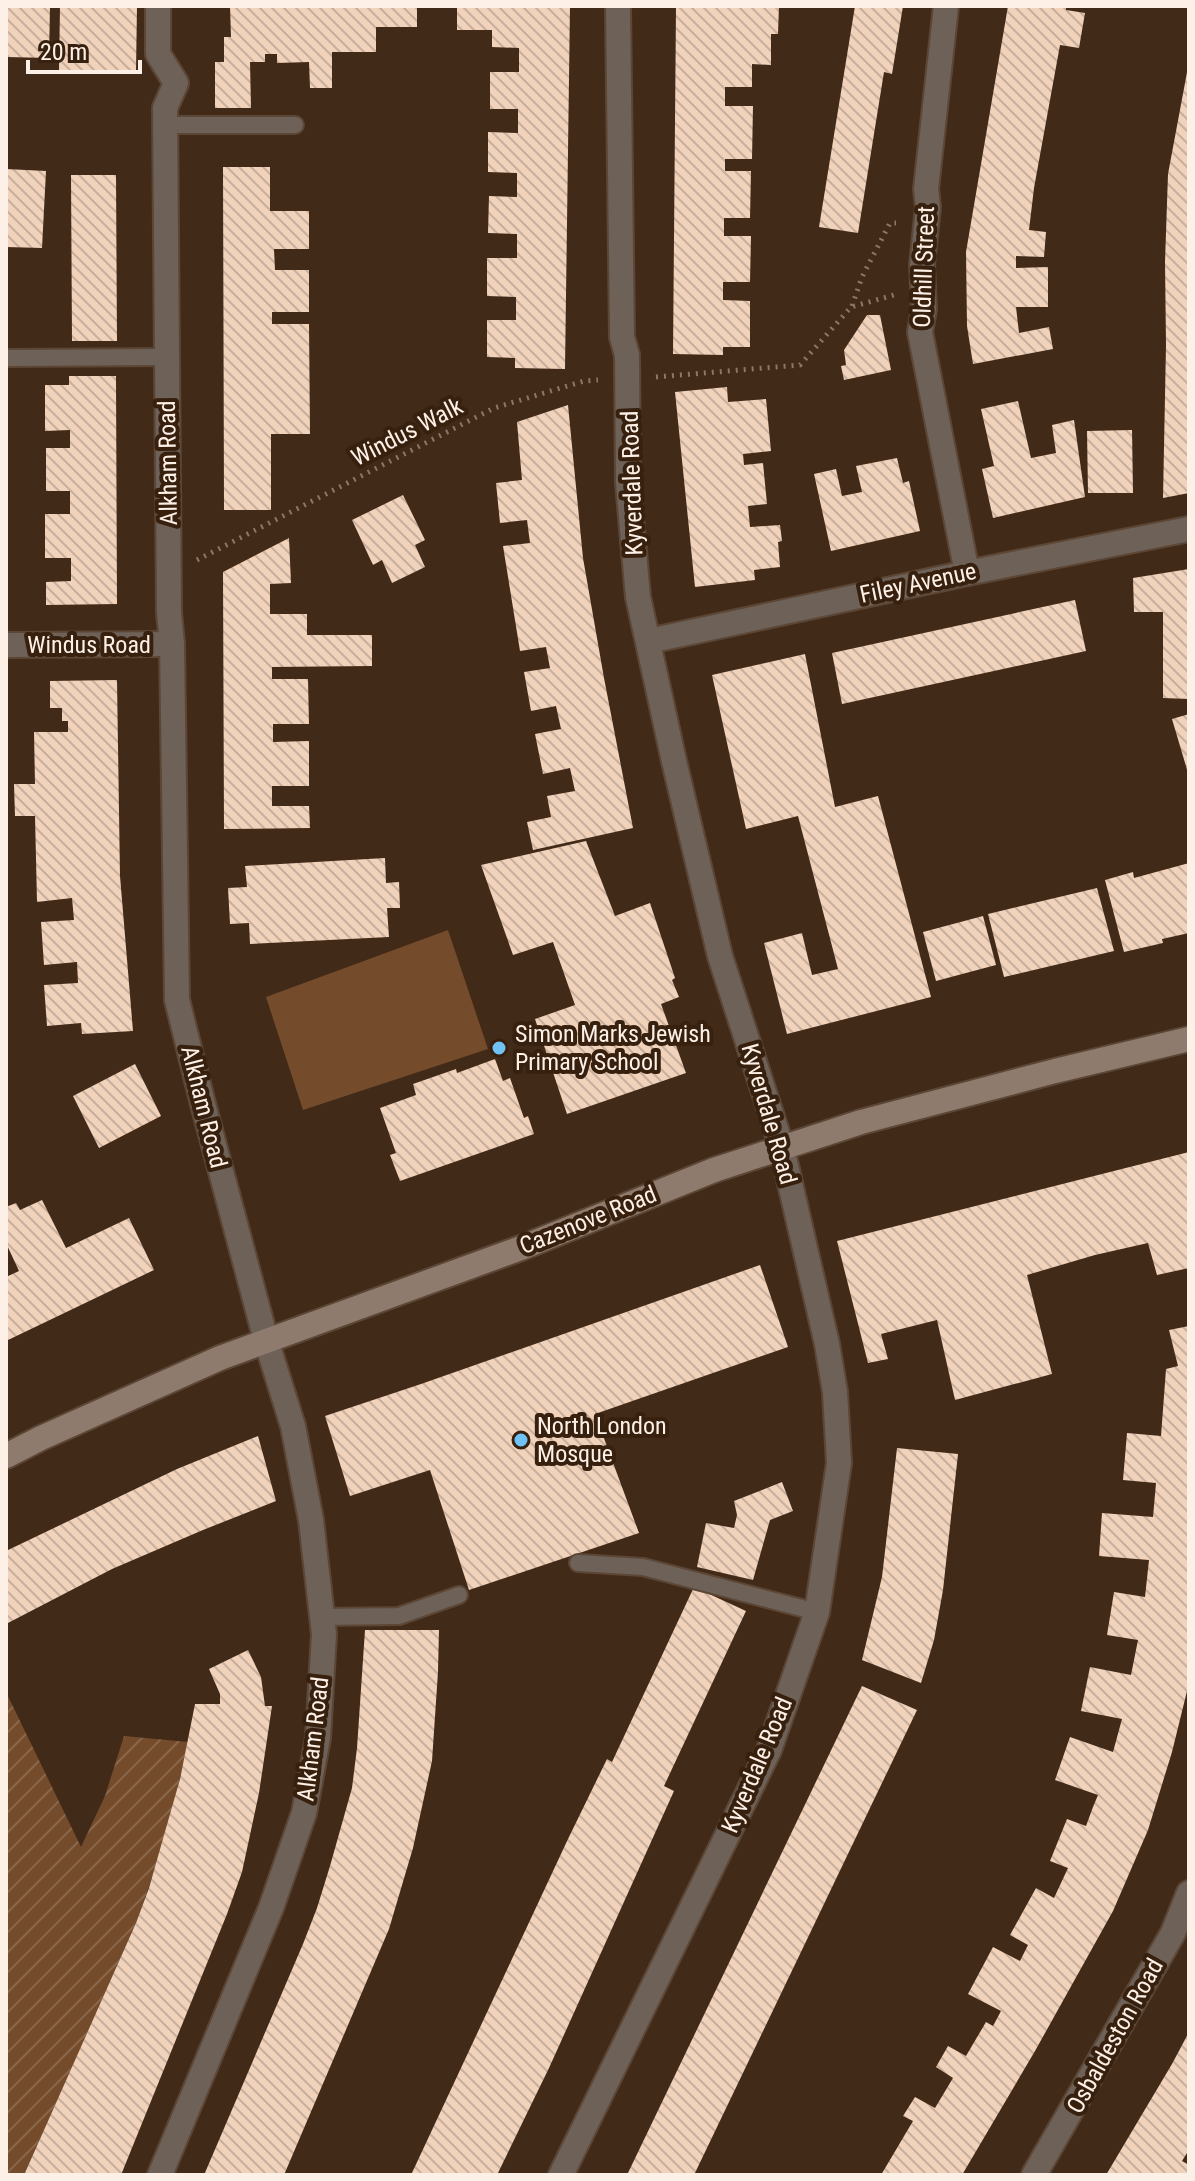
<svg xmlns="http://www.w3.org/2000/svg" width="1195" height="2181" viewBox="0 0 1195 2181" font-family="'Roboto Condensed',sans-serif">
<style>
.green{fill:#754c2b}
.garden{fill:url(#garden-furrows)}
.building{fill:url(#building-back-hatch)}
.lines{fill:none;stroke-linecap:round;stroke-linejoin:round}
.lane-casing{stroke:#5c4635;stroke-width:20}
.street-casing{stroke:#5c4635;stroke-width:28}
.secondary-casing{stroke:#5c4635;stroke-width:28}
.path{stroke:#8b7769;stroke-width:5;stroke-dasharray:2 6;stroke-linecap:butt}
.lane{stroke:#6d6158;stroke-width:16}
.street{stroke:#6d6158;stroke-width:24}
.secondary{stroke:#8e7b6d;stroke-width:24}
.poi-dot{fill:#70c1f4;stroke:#38200e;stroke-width:3}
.labels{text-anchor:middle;stroke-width:8;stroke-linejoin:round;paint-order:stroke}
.street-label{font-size:24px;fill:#fdf0e7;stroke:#38200e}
.poi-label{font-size:24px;fill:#fdf0e7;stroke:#38200e;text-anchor:start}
</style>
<defs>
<pattern id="garden-furrows" width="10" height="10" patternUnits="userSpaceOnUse" patternTransform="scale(2)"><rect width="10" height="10" fill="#754c2b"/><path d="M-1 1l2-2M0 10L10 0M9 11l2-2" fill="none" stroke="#8a664a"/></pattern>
<pattern id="building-back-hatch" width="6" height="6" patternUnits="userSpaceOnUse" patternTransform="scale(2)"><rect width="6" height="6" fill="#f1d2bb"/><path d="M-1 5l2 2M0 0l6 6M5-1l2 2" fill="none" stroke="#c8b09e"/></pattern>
</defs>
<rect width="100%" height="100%" fill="#422a18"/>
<!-- green -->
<path class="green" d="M448 930 488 1049 303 1110 266 997Z"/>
<!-- garden -->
<path class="garden" d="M6 1692 81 1847 105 1796 124 1736 188 1742C175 1803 158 1865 136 1923L24 2175H6Z"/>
<!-- building -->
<g class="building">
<path d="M6 6H50L49 58 6 57Z"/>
<path d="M60 6H137L136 71 59 70Z"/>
<path d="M230 6H417V27H376V52H332V88H310L309 62 277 63V54H265V62H250L251 108H215V62H224V37H231Z"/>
<path d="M457 6H570L565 369 515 368V358L487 357V320H516V297L487 296V258H517V234L488 233 489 196 517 197V173L488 172V132L518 133V109H490V72H519V48L492 47V30H457Z"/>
<path d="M676 6H779L778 34H771V65L752 64V87H725V106H753L752 159H725V171H751L750 218H724V236H751L750 282H723V300L750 301V347H723V355L673 354Z"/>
<path d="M855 6H903L892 74 884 72 858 233 819 227Z"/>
<path d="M1008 6H1066V10L1085 13 1079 48 1060 45 1034 188 1029 230 1046 232 1044 257 1016 256V268L1048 267V307H1016L1019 333 1049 327 1053 349 973 364 967 326 966 252Z"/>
<path d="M1188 67 1189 493 1163 498 1166 345 1165 262 1168 174Z"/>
<path d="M223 167H270V211H309V249H274L275 270H309V312H272V324H309L310 434H271V510H224Z"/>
<path d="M6 169 46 171 42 248 6 247Z"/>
<path d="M71 175H116L117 341H72Z"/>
<path d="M867 315H880L891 370 844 380 841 366 846 365 844 350Z"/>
<path d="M69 376H116L117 604 46 605V582L71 581V558H45V514H70V491H46V448H70V430L45 431V385H69Z"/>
<path d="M727 387 728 402 766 399 771 451 743 454 744 465 763 463 767 504 748 506 750 527 780 525 782 541 778 542 780 567 754 570 755 580 695 587 675 392Z"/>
<path d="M1018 401 1031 458 1056 453 1052 425 1074 420 1085 497 993 518 982 469 994 466 981 409Z"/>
<path d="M568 405 583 558 604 678 633 828 533 850 527 822 551 817 547 796 575 791 570 768 543 774 535 734 561 729 556 706 531 711 524 672 550 668 546 647 520 651 503 546 530 543 527 520 500 523 496 483 522 480 517 422Z"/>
<path d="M1132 430 1133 493H1088L1087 431Z"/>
<path d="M897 458 903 483 909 481 920 531 831 551 814 474 836 469 842 496 862 492 856 466Z"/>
<path d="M403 495 425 540 415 545 425 567 392 583 382 560 373 565 352 520Z"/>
<path d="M289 538 291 583 270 584V614H307V635H372V666L272 667V679H308L309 724H273V742L309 741V786H272V806H309L310 828 224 829 223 572Z"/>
<path d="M1189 569V699L1163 698V612H1134L1133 578Z"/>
<path d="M1075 600 1086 651 842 704 832 653Z"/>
<path d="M805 654 835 807 878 796 931 997 787 1034 764 943 802 933 812 975 838 969 798 816 746 829 712 675Z"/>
<path d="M117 680 120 876 133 1031 82 1034 81 1023 47 1026 44 985 78 983 77 962 44 965 41 922 74 920 72 898 37 902 35 816H15L14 784H35L34 732H68V721H62V708H50V681Z"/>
<path d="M1189 714V773H1188L1172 719Z"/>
<path d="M586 841 615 916 650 903 675 978 672 980 679 997 661 1004 686 1073 567 1114 535 1019 575 1005 553 942 513 955 481 865Z"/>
<path d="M385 858 386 883 399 882 400 908H387L389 937 250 944 249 923 230 924 228 888 247 887 245 866Z"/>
<path d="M1189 863V933L1162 939 1163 943 1124 952 1105 880 1133 872 1134 878Z"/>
<path d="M1097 888 1114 951 1004 977 988 914Z"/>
<path d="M983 916 996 965 936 981 923 932Z"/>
<path d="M495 1059 503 1081 510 1078 524 1118 528 1116 534 1134 400 1181 390 1155 396 1153 380 1108 416 1095 413 1084 456 1069 457 1073Z"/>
<path d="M135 1064 161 1116 99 1148 73 1096Z"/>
<path d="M1189 1152V1268L1157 1275 1148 1243 1095 1255 1027 1275 1052 1374 955 1400 937 1320 881 1334 888 1359 868 1363 837 1241Z"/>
<path d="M42 1200 66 1248 129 1218 154 1270 6 1341V1277L19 1271 6 1243V1207L16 1203 20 1210Z"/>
<path d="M760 1265 788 1347 595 1414 639 1533 469 1590 430 1470 350 1496 325 1416 421 1384Z"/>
<path d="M1189 1326V1683L1172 1752 1148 1830 1113 1911 1035 2051 962 2175H881L913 2121 903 2116 915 2097 935 2108 953 2078 936 2067 948 2046 966 2056 986 2022 993 2026 1001 2011 968 1994 993 1947 1020 1961 1028 1945 1010 1935 1036 1888 1054 1898 1068 1868 1050 1861 1067 1819 1086 1826 1093 1807 1098 1795 1055 1780 1070 1737 1113 1752 1122 1719 1081 1711 1090 1667 1131 1675 1138 1640 1107 1635 1114 1592 1145 1597 1149 1560 1099 1556 1102 1513 1153 1517 1156 1483 1123 1480 1127 1433 1161 1436 1166 1369 1178 1366 1169 1330Z"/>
<path d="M258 1436 276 1501 203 1530 112 1569 6 1624V1551L177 1469Z"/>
<path d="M897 1448 958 1454 943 1590 934 1640 921 1683 862 1660 882 1577Z"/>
<path d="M782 1482 793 1511 770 1520 753 1580 697 1567 706 1523 734 1528 737 1515 734 1501Z"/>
<path d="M694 1587 746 1611 664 1786 674 1791 549 2068 497 2175H411L568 1839 607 1759 612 1762Z"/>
<path d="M365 1630H439L438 1672 432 1761 413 1848 389 1929 284 2175H204L303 1944 317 1908 330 1866 352 1788 357 1748Z"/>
<path d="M248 1650 261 1677 265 1706H272L259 1793 242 1872 227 1914 121 2175H24L136 1923 149 1888 180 1779 195 1704H220V1694L209 1669Z"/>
<path d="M862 1686 917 1710 694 2175H627Z"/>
<path d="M1189 2032V2154L1187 2153 1182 2161 1189 2165V2175H1106L1172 2064Z"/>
</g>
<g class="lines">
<!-- lane casing -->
<g class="lane-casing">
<g id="lane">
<path d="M165 125H295"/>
<path d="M6 358 167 357"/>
<path d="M578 1563 643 1567 817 1612"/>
<path d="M323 1617 399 1616 459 1595"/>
</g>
</g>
<!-- street casing -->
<g class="street-casing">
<g id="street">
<path d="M158 6V54L176 83 165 108 169 612 172 644 177 1000 203 1104 266 1340 293 1426 311 1520 324 1634 318 1738 304 1813 271 1908 160 2175"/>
<path d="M946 6 926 189 928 207 922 265 924 309 920 332 967 573"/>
<path d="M649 641 967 573 1189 529"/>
<path d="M6 645 172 644"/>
<path d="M561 2175 769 1750 817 1612 839 1463 835 1392 827 1344 790 1183 782 1148 720 956 674 761 638 597 628 483 627 355 622 337 618 6"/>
<path d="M1034 2175 1173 1933 1189 1893"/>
</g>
</g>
<!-- secondary casing -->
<g class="secondary-casing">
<path id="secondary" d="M6 1456 41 1438 220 1358 521 1248 714 1170 861 1122 1055 1071 1189 1039"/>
</g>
<!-- path -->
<g class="path">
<path d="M852 306 862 277 890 223H896"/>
<path d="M656 377 800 365 851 307 894 295"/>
<path d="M197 560 494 408 584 381 598 380"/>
</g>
<!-- lane -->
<use href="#lane" class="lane"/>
<!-- street -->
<use href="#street" class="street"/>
<!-- secondary -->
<use href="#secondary" class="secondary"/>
</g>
<!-- markers -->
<g class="poi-dot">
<circle cx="499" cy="1048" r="8"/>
<circle cx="521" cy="1440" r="8"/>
</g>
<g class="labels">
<!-- street labels -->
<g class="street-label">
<text transform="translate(924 267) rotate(-88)" y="8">Oldhill Street</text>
<text transform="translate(407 432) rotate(-27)" y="8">Windus Walk</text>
<text transform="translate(168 463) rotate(-91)" y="8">Alkham Road</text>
<text transform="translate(632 483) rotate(-92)" y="8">Kyverdale Road</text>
<text transform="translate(918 583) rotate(-12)" y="8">Filey Avenue</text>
<text x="89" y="653">Windus Road</text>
<text transform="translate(204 1107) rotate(76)" y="8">Alkham Road</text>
<text transform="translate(769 1114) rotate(74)" y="8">Kyverdale Road</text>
<text transform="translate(588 1220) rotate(-22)" y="8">Cazenove Road</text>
<text transform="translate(313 1739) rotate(-83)" y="8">Alkham Road</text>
<text transform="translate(757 1765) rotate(-67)" y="8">Kyverdale Road</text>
<text transform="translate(1115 2036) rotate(-61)" y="8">Osbaldeston Road</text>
</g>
<!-- poi labels -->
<g class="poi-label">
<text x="515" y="1042">Simon Marks Jewish<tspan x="515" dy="28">Primary School</tspan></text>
<text x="537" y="1434">North London<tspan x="537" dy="28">Mosque</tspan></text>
</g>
</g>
<!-- border -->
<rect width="1195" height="2181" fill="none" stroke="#fdf0e7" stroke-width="16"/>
<!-- scale -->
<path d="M28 60v12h112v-12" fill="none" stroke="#fdf0e7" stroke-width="4"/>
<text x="40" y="60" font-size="24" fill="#fdf0e7" stroke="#38200e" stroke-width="6" paint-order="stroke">20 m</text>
</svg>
